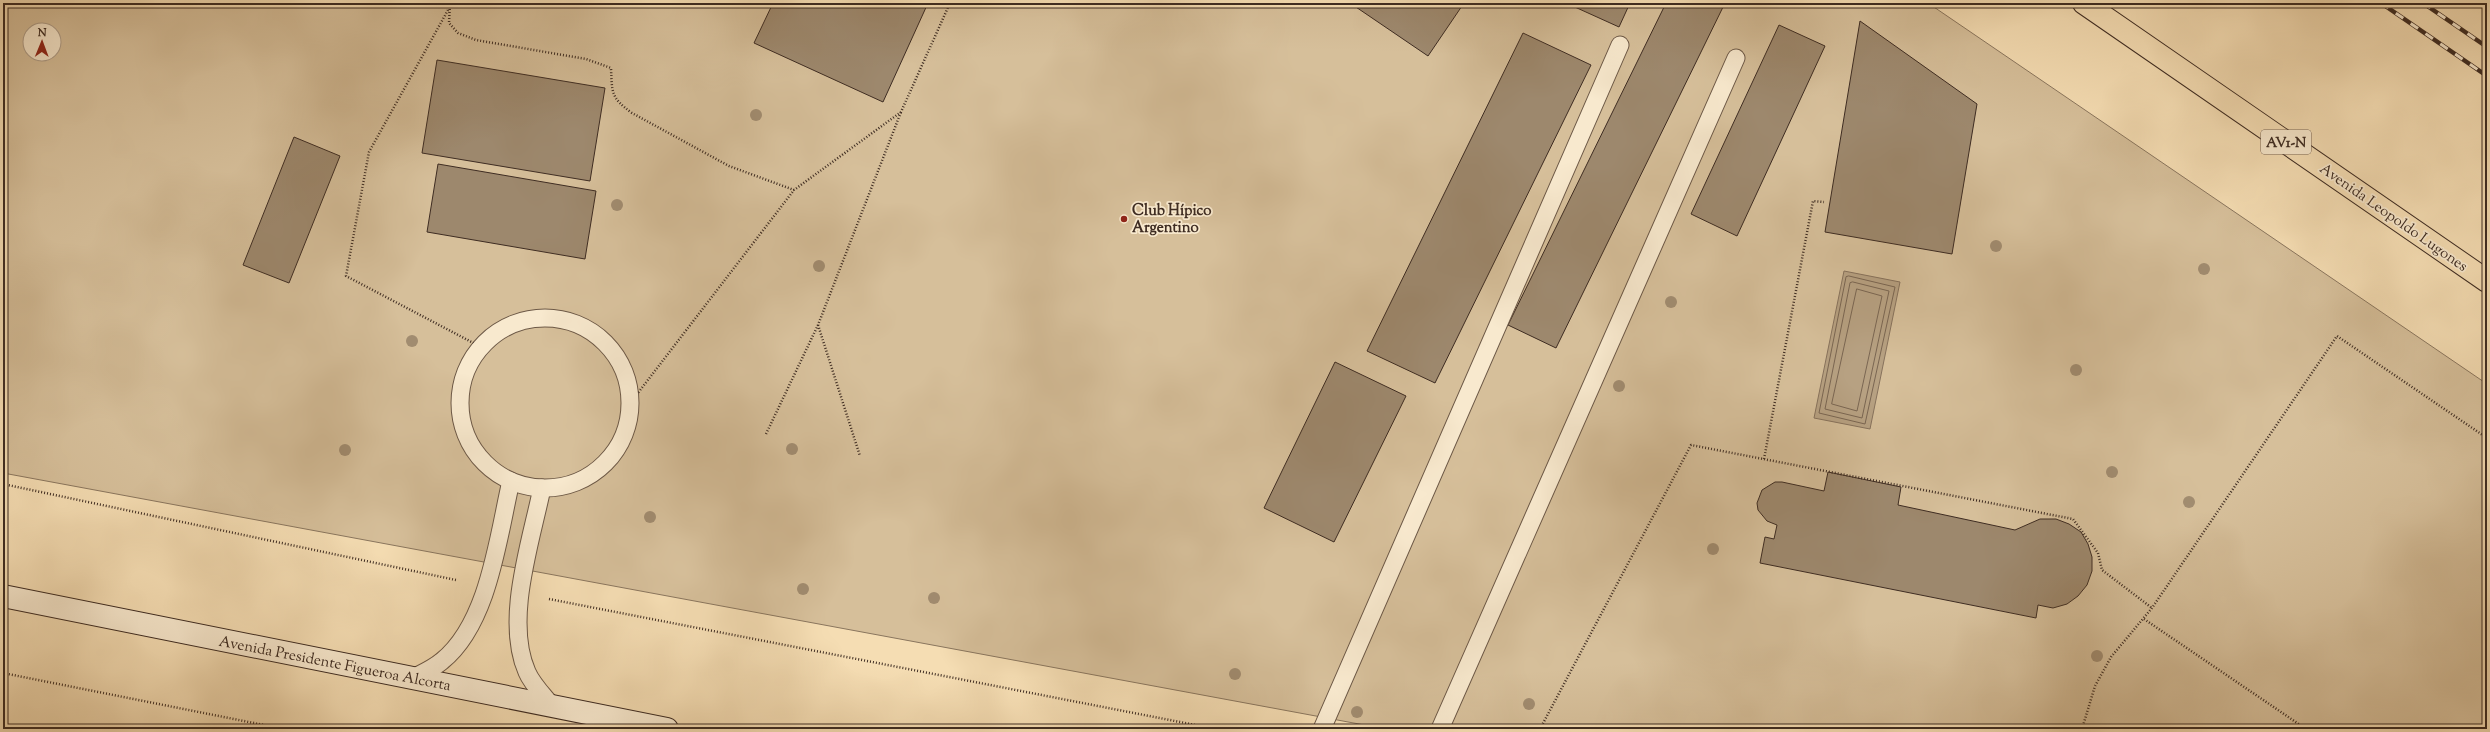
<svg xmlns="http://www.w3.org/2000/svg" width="2490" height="732" viewBox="0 0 2490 732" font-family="'Sorts Mill Goudy',serif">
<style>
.green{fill:#d6bf9a;stroke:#8a765e;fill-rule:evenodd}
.water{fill:#b7a182;stroke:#87725c}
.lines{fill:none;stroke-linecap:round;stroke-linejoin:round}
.shore{stroke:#7a6652;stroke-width:1}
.building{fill:#9d886d;stroke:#3e2c22}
.lane-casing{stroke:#6c5846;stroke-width:19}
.secondary-casing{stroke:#3e2c22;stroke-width:24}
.highway-casing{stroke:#3e2c22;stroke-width:24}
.path{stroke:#3e2c22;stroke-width:2.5;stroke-dasharray:1 2;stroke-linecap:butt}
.lane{stroke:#f8e9ce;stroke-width:17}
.secondary{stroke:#f8e9ce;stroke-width:22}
.highway{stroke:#f5ddb3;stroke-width:22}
.rail-casing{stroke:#3e2c22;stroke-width:4.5}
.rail{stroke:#f8e9ce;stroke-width:3;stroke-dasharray:9;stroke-linecap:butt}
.tree{fill:#a18c70}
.poi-dot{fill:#8f2418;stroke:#f8e9ce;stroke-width:1.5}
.labels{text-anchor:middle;stroke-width:3.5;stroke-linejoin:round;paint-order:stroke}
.shield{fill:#f8e9ce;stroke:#766556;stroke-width:1}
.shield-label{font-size:14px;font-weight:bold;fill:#3e2c22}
.poi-label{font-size:15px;font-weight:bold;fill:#3e2c22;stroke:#f8e9ce;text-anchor:start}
.street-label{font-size:15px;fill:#3e2c22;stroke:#f8e9ce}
</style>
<rect width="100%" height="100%" fill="#f5ddb3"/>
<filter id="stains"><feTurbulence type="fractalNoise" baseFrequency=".005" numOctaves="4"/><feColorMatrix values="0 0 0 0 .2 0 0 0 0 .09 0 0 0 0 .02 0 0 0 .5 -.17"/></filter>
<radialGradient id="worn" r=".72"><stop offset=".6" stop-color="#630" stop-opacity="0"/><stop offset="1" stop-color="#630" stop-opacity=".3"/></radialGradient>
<!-- green -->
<path class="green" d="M3 3H1928L2487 384V729H1386L3 473ZM30 30H54V54H30Z"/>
<!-- water -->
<path class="water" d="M1844 271 1900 282 1870 429 1814 418Z"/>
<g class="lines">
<!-- shore -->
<g class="shore">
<path d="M1849 276 1895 287 1865 424 1819 413 1846 277Z"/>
<path d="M1853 282 1889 291 1862 418 1825 409 1850 283Z"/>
<path d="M1857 289 1882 296 1857 411 1832 404Z"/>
</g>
</g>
<!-- building -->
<g class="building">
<path d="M773 3H928L883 102 754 43Z"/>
<path d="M1350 3H1464L1428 56Z"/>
<path d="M1566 3H1630L1619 27Z"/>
<path d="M1666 3H1725L1556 348 1508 325Z"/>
<path d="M1860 21 1977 104 1952 254 1825 232Z"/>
<path d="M1779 25 1825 46 1737 236 1691 214Z"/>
<path d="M1523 33 1591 65 1435 383 1367 351Z"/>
<path d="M437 60 605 88 590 181 422 153Z"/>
<path d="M294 137 340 156 289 283 243 265Z"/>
<path d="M438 164 596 191 585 259 427 232Z"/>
<path d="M1335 362 1406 396 1334 542 1264 508Z"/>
<path d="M1828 472 1901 487 1898 505 2015 530 2040 519H2056L2069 524 2081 532 2088 544 2092 557V571L2087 585 2078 596 2067 604 2053 608 2038 605 2036 618 1760 563 1765 537 1774 539 1777 525 1767 521 1758 510 1757 503 1762 490 1775 482H1782L1824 491Z"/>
</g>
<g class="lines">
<!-- lane casing -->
<g class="lane-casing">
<g id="lane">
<circle cx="545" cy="403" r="85"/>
<path d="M542 488C531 542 504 620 527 672 532 684 544 696 552 706"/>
<path d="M413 678C423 673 434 668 442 661 489 623 498 537 511 481"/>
<path d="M1322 729 1620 45"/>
<path d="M1440 729 1736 58"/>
</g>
</g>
<!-- secondary casing -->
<g class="secondary-casing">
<path id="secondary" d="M3 596 667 729"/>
</g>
<!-- highway casing -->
<g class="highway-casing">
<path id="highway" d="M2084 3 2487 281"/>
</g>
<!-- path -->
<g class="path">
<path d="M450 3 449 23 458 33 476 40 586 59 611 68C612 93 611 98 632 113L729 166 794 190"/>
<path d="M1517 3 1521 6"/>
<path d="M448 10 369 152 346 276 481 347"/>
<path d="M818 325 860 456"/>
<path d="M631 402 794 190 901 112 950 3"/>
<path d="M766 434 818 325 901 112"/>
<path d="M1764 459 1813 201 1824 202"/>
<path d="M3 484 456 580"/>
<path d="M549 599 1216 729"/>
<path d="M2144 619 2306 729"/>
<path d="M3 673 284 729"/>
<path d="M1540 729 1691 445 2073 519 2098 553 2102 570 2152 608"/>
<path d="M2082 729 2095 686 2111 657 2152 608 2337 336 2487 438"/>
</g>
<!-- lane -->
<use href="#lane" class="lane"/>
<!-- secondary -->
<use href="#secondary" class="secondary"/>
<!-- highway -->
<use href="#highway" class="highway"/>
<!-- rail casing -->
<g class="rail-casing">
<g id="rail">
<path d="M2381 3 2487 76"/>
<path d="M2423 3 2487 47"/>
</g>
</g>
<!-- rail -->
<use href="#rail" class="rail"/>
</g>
<!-- trees -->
<g class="tree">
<circle cx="756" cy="115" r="6"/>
<circle cx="617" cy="205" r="6"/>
<circle cx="1996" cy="246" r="6"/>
<circle cx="819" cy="266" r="6"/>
<circle cx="2204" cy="269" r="6"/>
<circle cx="1671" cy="302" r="6"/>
<circle cx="412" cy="341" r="6"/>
<circle cx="2076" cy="370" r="6"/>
<circle cx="1619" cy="386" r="6"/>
<circle cx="792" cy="449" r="6"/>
<circle cx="345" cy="450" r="6"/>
<circle cx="2112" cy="472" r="6"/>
<circle cx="2189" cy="502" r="6"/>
<circle cx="650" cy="517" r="6"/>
<circle cx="1713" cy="549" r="6"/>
<circle cx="803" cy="589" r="6"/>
<circle cx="934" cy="598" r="6"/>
<circle cx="2097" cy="656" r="6"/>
<circle cx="1235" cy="674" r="6"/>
<circle cx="1529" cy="704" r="6"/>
<circle cx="1357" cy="712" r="6"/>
</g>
<!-- markers -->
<circle class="poi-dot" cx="1124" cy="219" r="4"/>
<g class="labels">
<!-- shield labels -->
<rect class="shield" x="2261" y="130" width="50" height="24" rx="3"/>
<g class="shield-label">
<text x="2286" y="147">AV1-N</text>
</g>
<!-- poi labels -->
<g class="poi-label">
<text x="1132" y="215">Club Hípico<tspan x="1132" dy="17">Argentino</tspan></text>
</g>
<!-- street labels -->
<g class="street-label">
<text transform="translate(2394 217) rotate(35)" y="5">Avenida Leopoldo Lugones</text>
<text transform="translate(335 663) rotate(11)" y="5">Avenida Presidente Figueroa Alcorta</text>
</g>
</g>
<!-- margin -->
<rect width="2490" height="732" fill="none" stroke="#f5ddb3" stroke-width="16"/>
<rect x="4" y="4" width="2482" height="724" fill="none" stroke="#3e2c22" stroke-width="2"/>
<rect x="8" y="8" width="2474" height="716" fill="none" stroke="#3e2c22"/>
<!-- north arrow -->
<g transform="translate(42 42) rotate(1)"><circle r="19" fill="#f8e9ce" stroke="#ae9d89"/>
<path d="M0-3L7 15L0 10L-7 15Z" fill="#8f2418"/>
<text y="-6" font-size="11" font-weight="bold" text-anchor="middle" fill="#3e2c22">N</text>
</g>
<rect width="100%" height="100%" filter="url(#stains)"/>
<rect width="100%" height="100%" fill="url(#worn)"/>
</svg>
